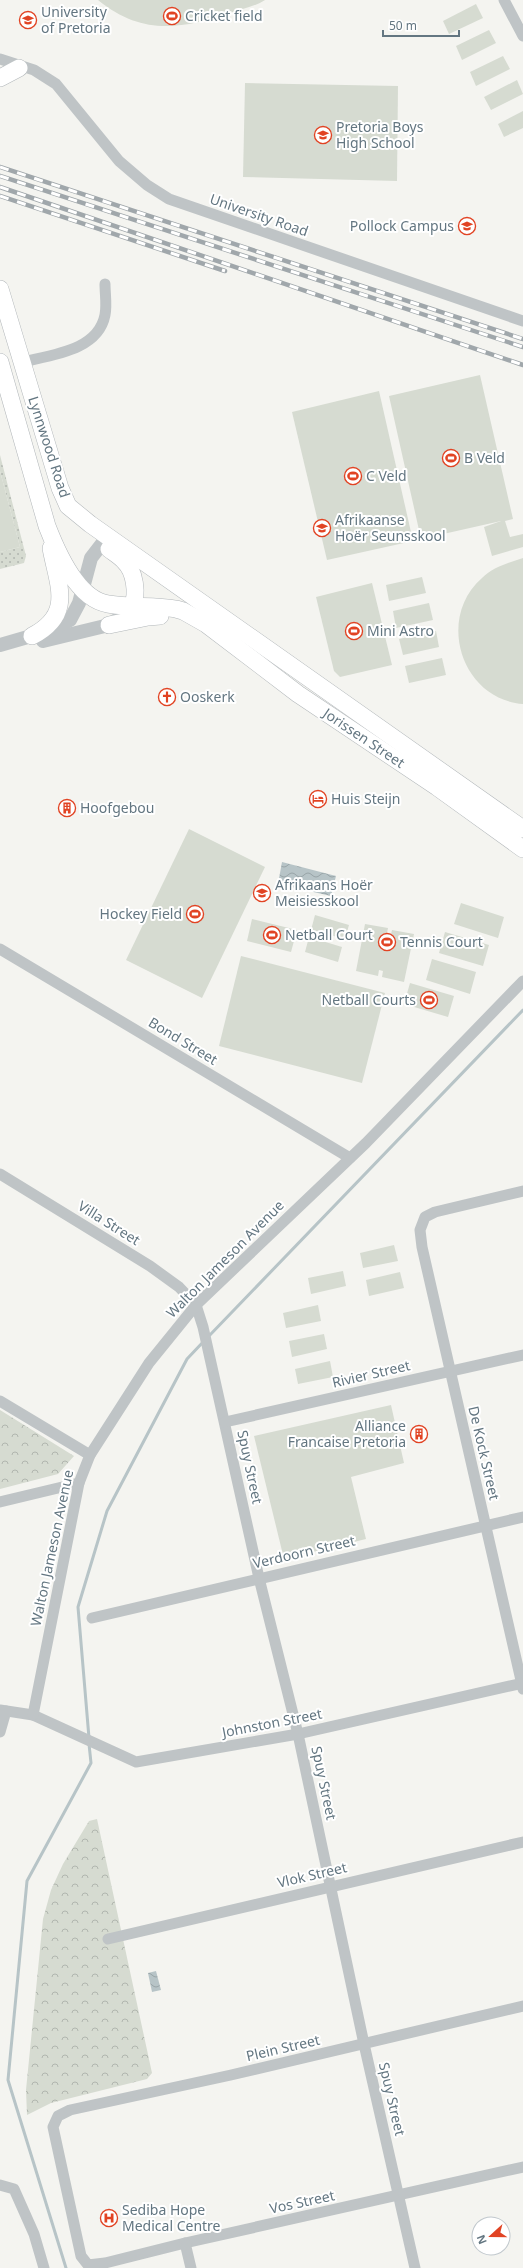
<svg xmlns="http://www.w3.org/2000/svg" width="523" height="2268" viewBox="0 0 523 2268" font-family="'Noto Sans',sans-serif">
<style>
.grass{fill:url(#grass-dots)}
.park{fill:url(#park-crowns)}
.pitch{fill:#d6dbd1}
.water{fill:url(#water-waves)}
.lines{fill:none;stroke-linecap:round;stroke-linejoin:round}
.stream{stroke:#b7c4c7;stroke-width:3}
.primary-casing{stroke:#b2b7ba;stroke-width:18}
.minor{stroke:#bfc4c6;stroke-width:11}
.tertiary{stroke:#bfc4c6;stroke-width:14}
.primary{stroke:#fff;stroke-width:17}
.rail-casing{stroke:#a0a7ab;stroke-width:4.5}
.rail{stroke:#fff;stroke-width:3;stroke-dasharray:9;stroke-linecap:butt}
.labels{text-anchor:middle;stroke-width:4;stroke-linejoin:round;paint-order:stroke}
.poi-label{font-size:14px;fill:#637681;stroke:#fff;text-anchor:start}
.street-label{font-size:14px;fill:#637681;stroke:#fff}
</style>
<defs>
<pattern id="grass-dots" width="8" height="8" patternUnits="userSpaceOnUse"><rect width="8" height="8" fill="#d6dbd1"/><path d="M2 2h.1M6 6h.1" fill="none" stroke="#b1b6af" stroke-width="1.8" stroke-linecap="round"/></pattern>
<pattern id="park-crowns" width="20" height="18" patternUnits="userSpaceOnUse"><rect width="20" height="18" fill="#d6dbd1"/><path d="M2 6a3 3 0 1 1 6 0M12 15a3 3 0 1 1 6 0" fill="none" stroke="#b1b6af"/></pattern>
<pattern id="water-waves" width="16" height="10" patternUnits="userSpaceOnUse"><rect width="16" height="10" fill="#b7c4c7"/><path d="M0 5q4-4 8 0t8 0" fill="none" stroke="#98a4a7"/></pattern>
</defs>
<rect width="100%" height="100%" fill="#f4f4f0"/>
<!-- grass -->
<path class="grass" d="M0 455 26 556 24 563 0 569V552L20 547 0 471Z"/>
<!-- park -->
<g class="park">
<path d="M0 1410 74 1456 58 1474 0 1489Z"/>
<path d="M97 1819 152 2073 147 2079 51 2103 27 2115 26 2090 43 1919 51 1890 63 1864 89 1821Z"/>
</g>
<!-- pitch -->
<g class="pitch">
<path d="M98 0H265C256 6 242 9 231 13 181 29 142 36 98 0Z"/>
<path d="M476 4 483 18 449 34 443 21Z"/>
<path d="M489 30 496 43 462 60 456 46Z"/>
<path d="M503 56 510 69 476 86 470 72Z"/>
<path d="M517 80 523 94 491 110 484 97Z"/>
<path d="M245 83 398 86 397 181 243 177Z"/>
<path d="M523 111V128L504 137 498 124Z"/>
<path d="M480 375 513 519 505 521 510 537 523 534V547L492 556 484 527 501 521 421 539 389 396Z"/>
<path d="M379 391 413 541 327 560 292 412Z"/>
<path d="M0 471 20 547 0 552Z"/>
<path d="M523 558V704C461 699 436 618 482 578 493 567 508 563 523 558Z"/>
<path d="M422 577 426 593 389 601 386 585Z"/>
<path d="M372 583 392 665 340 677 334 671 316 597Z"/>
<path d="M429 603 433 620 396 628 393 611Z"/>
<path d="M436 631 439 647 403 655 399 639Z"/>
<path d="M442 658 446 675 409 683 405 666Z"/>
<path d="M189 829 265 867 202 998 126 960Z"/>
<path d="M461 903 504 917 498 938 454 924Z"/>
<path d="M315 915 349 925 345 939 311 930Z"/>
<path d="M252 919 297 930 291 952 247 941Z"/>
<path d="M365 924 388 928 387 933 391 934 392 930 414 934 404 982 382 977 383 971 379 970 378 976 356 971Z"/>
<path d="M445 932 489 945 483 966 439 953Z"/>
<path d="M309 937 342 947 338 962 305 952Z"/>
<path d="M241 956 385 993 362 1083 219 1046Z"/>
<path d="M432 959 476 972 470 994 426 980Z"/>
<path d="M410 983 454 996 448 1017 404 1004Z"/>
<path d="M394 1245 398 1261 363 1268 360 1253Z"/>
<path d="M343 1271 346 1286 311 1294 308 1278Z"/>
<path d="M400 1272 404 1288 369 1296 366 1280Z"/>
<path d="M318 1305 321 1321 286 1328 283 1313Z"/>
<path d="M324 1334 327 1349 292 1357 289 1341Z"/>
<path d="M330 1361 333 1377 298 1384 295 1369Z"/>
<path d="M391 1405 404 1463 351 1477 366 1539 284 1559 254 1436Z"/>
</g>
<!-- water -->
<g class="water">
<path d="M282 862 336 876 331 896 278 884Z"/>
<path d="M156 1971 161 1990 152 1992 148 1973Z"/>
</g>
<g class="lines">
<!-- stream -->
<g class="stream">
<path d="M208 1337 523 1010"/>
<path d="M89 1738 78 1607 107 1511 187 1359 204 1341"/>
<path d="M66 2268 8 2080 27 1881 91 1763 89 1744"/>
</g>
<!-- primary casing -->
<g class="primary-casing">
<g id="primary">
<path d="M0 78 19 68"/>
<path d="M0 289 60 488 68 506 90 524 523 829"/>
<path d="M0 362 47 526C57 552 77 599 108 604 130 608 153 605 176 609L183 611 206 624 298 694 437 787 523 849"/>
<path d="M109 549C114 553 120 556 124 561 135 571 138 594 132 607"/>
<path d="M109 625 148 617 160 616"/>
<path d="M32 636C74 614 58 586 51 548"/>
</g>
</g>
<!-- minor -->
<g class="minor">
<path d="M504 0 523 36"/>
<path d="M0 59 34 70 56 84 119 161 147 185 169 199 523 321"/>
<path d="M22 362C51 355 98 351 105 315 107 305 105 294 105 284"/>
<path d="M0 949 350 1158"/>
<path d="M0 1174 150 1266 179 1287 196 1305 203 1327 259 1578 298 1734 364 2044 415 2268"/>
<path d="M523 1191 435 1212 425 1217 420 1230 422 1247 523 1689"/>
<path d="M0 1401 90 1455"/>
<path d="M225 1422 523 1355"/>
<path d="M0 1502 79 1483"/>
<path d="M92 1618 523 1517"/>
<path d="M0 1710 33 1715 136 1762 298 1734 523 1683"/>
<path d="M33 1715 79 1483 90 1455 149 1363 196 1305 366 1143 523 981"/>
<path d="M0 1732 6 1711"/>
<path d="M108 1939 523 1842"/>
<path d="M523 2006 231 2075 70 2110 58 2116 53 2127 81 2256 88 2265 105 2263 185 2243 523 2167"/>
<path d="M0 2185 14 2189 34 2234 44 2268"/>
<path d="M185 2243 191 2268"/>
</g>
<!-- tertiary -->
<g class="tertiary">
<path d="M43 641 109 625 118 619"/>
<path d="M0 645 52 630 70 620 79 603 91 558 108 536"/>
</g>
<!-- primary -->
<use href="#primary" class="primary"/>
<!-- rail casing -->
<g class="rail-casing">
<g id="rail">
<path d="M0 167 523 339"/>
<path d="M0 176 523 347"/>
<path d="M0 187 523 365"/>
<path d="M0 196 225 271"/>
</g>
</g>
<!-- rail -->
<use href="#rail" class="rail"/>
</g>
<!-- icons -->
<defs>
<g id="stadium-ring" transform="scale(0.9)"><circle r="9.5" fill="#fff" stroke="#e14323" stroke-width="1.5"/><path d="M0-5a6.5 5 0 1 0 0 10a6.5 5 0 1 0 0-10ZM-3.5-1.8h7v3.6h-7Z" fill="#e14323"/></g>
<g id="university-ring" transform="scale(0.9)"><circle r="9.5" fill="#fff" stroke="#e14323" stroke-width="1.5"/><path d="M0-5L7-2L0 1L-7-2ZM-4 1L0 2.5L4 1V4Q0 6-4 4Z" fill="#e14323"/></g>
<g id="school-ring" transform="scale(0.9)"><circle r="9.5" fill="#fff" stroke="#e14323" stroke-width="1.5"/><path d="M0-5L7-2L0 1L-7-2ZM-4 1L0 2.5L4 1V4Q0 6-4 4Z" fill="#e14323"/></g>
<g id="church-ring" transform="scale(0.9)"><circle r="9.5" fill="#fff" stroke="#e14323" stroke-width="1.5"/><path d="M-1.2-6h2.4v3.5h3.3v2.4h-3.3V6h-2.4V-.1h-3.3v-2.4h3.3Z" fill="#e14323"/></g>
<g id="hotel-ring" transform="scale(0.9)"><circle r="9.5" fill="#fff" stroke="#e14323" stroke-width="1.5"/><path d="M-6-4.5h1.5V1H6V5H4.5V3h-9V5H-6ZM-4 0a1.8 1.8 0 1 1 3.6 0ZM.5 0V-2.5h3Q6-2.5 6 0Z" fill="#e14323"/></g>
<g id="building-ring" transform="scale(0.9)"><circle r="9.5" fill="#fff" stroke="#e14323" stroke-width="1.5"/><path d="M-4-6H4V6H1V3H-1V6H-4ZM-2.5-4.3h1.7v1.8h-1.7ZM.8-4.3h1.7v1.8H.8ZM-2.5-1h1.7V.8h-1.7ZM.8-1h1.7V.8H.8Z" fill="#e14323"/></g>
<g id="hospital-ring" transform="scale(0.9)"><circle r="9.5" fill="#fff" stroke="#e14323" stroke-width="1.5"/><path d="M-5-5h3v3.5h4V-5h3V5h-3V1.5h-4V5h-3Z" fill="#e14323"/></g>
</defs>
<g fill-rule="evenodd">
<use href="#stadium-ring" x="172" y="16"/>
<use href="#university-ring" x="28" y="20"/>
<use href="#school-ring" x="323" y="135"/>
<use href="#school-ring" x="467" y="226"/>
<use href="#stadium-ring" x="451" y="458"/>
<use href="#stadium-ring" x="353" y="476"/>
<use href="#school-ring" x="322" y="528"/>
<use href="#stadium-ring" x="354" y="631"/>
<use href="#church-ring" x="167" y="697"/>
<use href="#hotel-ring" x="318" y="799"/>
<use href="#building-ring" x="67" y="808"/>
<use href="#school-ring" x="262" y="893"/>
<use href="#stadium-ring" x="195" y="914"/>
<use href="#stadium-ring" x="272" y="935"/>
<use href="#stadium-ring" x="387" y="942"/>
<use href="#stadium-ring" x="429" y="1000"/>
<use href="#building-ring" x="419" y="1434"/>
<use href="#hospital-ring" x="109" y="2218"/>
</g>
<g class="labels">
<!-- poi labels -->
<g class="poi-label">
<text x="41" y="17">University<tspan x="41" dy="16">of Pretoria</tspan></text>
<text x="185" y="21">Cricket field</text>
<text x="336" y="132">Pretoria Boys<tspan x="336" dy="16">High School</tspan></text>
<text x="454" y="231" text-anchor="end">Pollock Campus</text>
<text x="464" y="463">B Veld</text>
<text x="366" y="481">C Veld</text>
<text x="335" y="525">Afrikaanse<tspan x="335" dy="16">Hoër Seunsskool</tspan></text>
<text x="367" y="636">Mini Astro</text>
<text x="180" y="702">Ooskerk</text>
<text x="331" y="804">Huis Steijn</text>
<text x="80" y="813">Hoofgebou</text>
<text x="275" y="890">Afrikaans Hoër<tspan x="275" dy="16">Meisiesskool</tspan></text>
<text x="182" y="919" text-anchor="end">Hockey Field</text>
<text x="285" y="940">Netball Court</text>
<text x="400" y="947">Tennis Court</text>
<text x="416" y="1005" text-anchor="end">Netball Courts</text>
<text x="406" y="1431" text-anchor="end">Alliance<tspan x="406" dy="16">Francaise Pretoria</tspan></text>
<text x="122" y="2215">Sediba Hope<tspan x="122" dy="16">Medical Centre</tspan></text>
</g>
<!-- street labels -->
<g class="street-label">
<text transform="translate(259 215) rotate(19)" y="5">University Road</text>
<text transform="translate(49 447) rotate(72)" y="5">Lynnwood Road</text>
<text transform="translate(364 738) rotate(34)" y="5">Jorissen Street</text>
<text transform="translate(183 1041) rotate(31)" y="5">Bond Street</text>
<text transform="translate(109 1223) rotate(32)" y="5">Villa Street</text>
<text transform="translate(225 1259) rotate(-45)" y="5">Walton Jameson Avenue</text>
<text transform="translate(371 1374) rotate(-13)" y="5">Rivier Street</text>
<text transform="translate(484 1453) rotate(77)" y="5">De Kock Street</text>
<text transform="translate(250 1467) rotate(78)" y="5">Spuy Street</text>
<text transform="translate(52 1548) rotate(-78)" y="5">Walton Jameson Avenue</text>
<text transform="translate(304 1552) rotate(-13)" y="5">Verdoorn Street</text>
<text transform="translate(272 1723) rotate(-11)" y="5">Johnston Street</text>
<text transform="translate(324 1783) rotate(78)" y="5">Spuy Street</text>
<text transform="translate(312 1875) rotate(-13)" y="5">Vlok Street</text>
<text transform="translate(283 2048) rotate(-13)" y="5">Plein Street</text>
<text transform="translate(392 2099) rotate(77)" y="5">Spuy Street</text>
<text transform="translate(302 2202) rotate(-12)" y="5">Vos Street</text>
</g>
</g>
<!-- north arrow -->
<g transform="translate(491 2236) rotate(249)"><circle r="19" fill="#ffffff" stroke="#c1c8cd"/>
<path d="M0-3L7 15L0 10L-7 15Z" fill="#e14323"/>
<text y="-6" font-size="11" font-weight="bold" text-anchor="middle" fill="#637681">N</text>
</g>
<!-- scale -->
<path d="M383 30v6h76v-6" fill="none" stroke="#637681" stroke-width="2"/>
<text x="389" y="30" font-size="12" fill="#637681" stroke="#ffffff" stroke-width="3" paint-order="stroke">50 m</text>
</svg>
